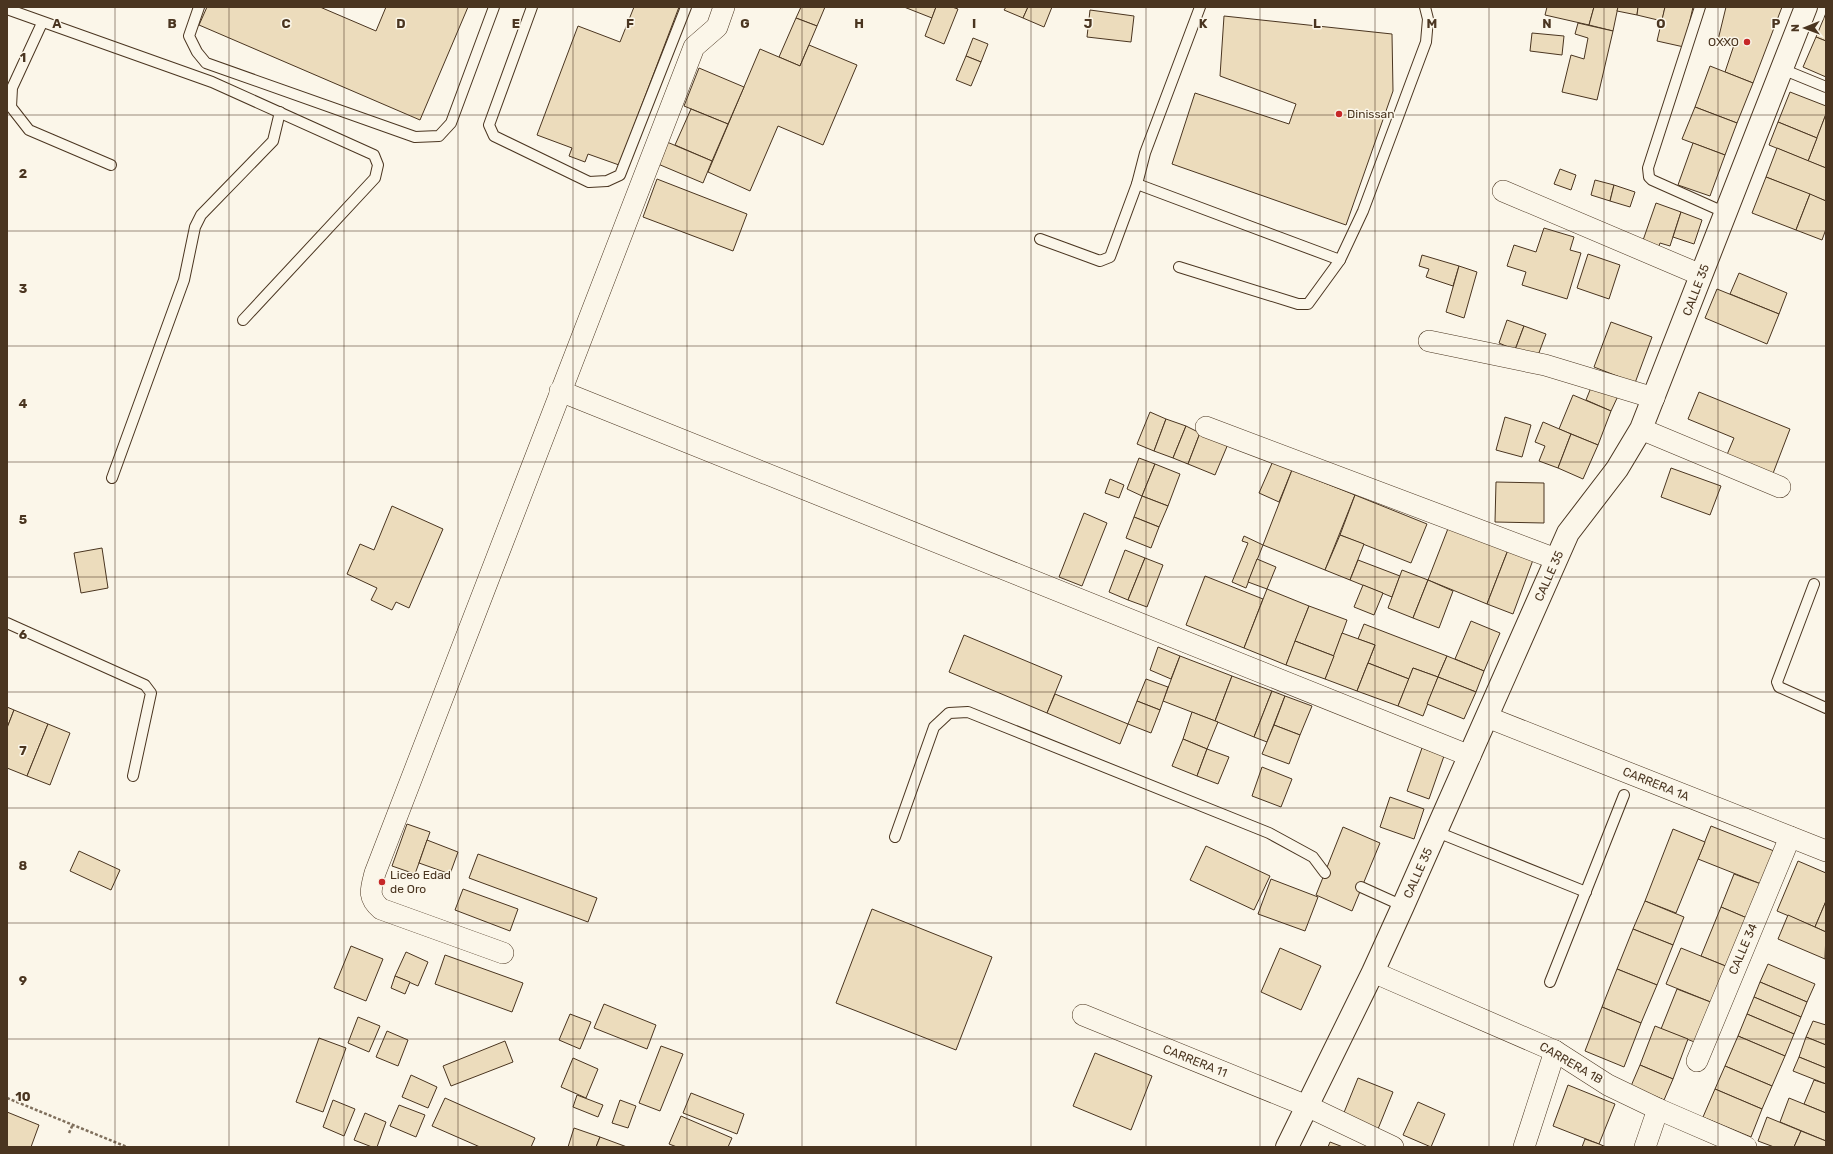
<svg xmlns="http://www.w3.org/2000/svg" width="1833" height="1154" viewBox="0 0 1833 1154" font-family="Rubik,sans-serif">
<style>
.building{fill:#ecdcbc;stroke:#4a3520}
.lines{fill:none;stroke-linecap:round;stroke-linejoin:round}
.lane-casing{stroke:#4a3520;stroke-width:12}
.street-casing{stroke:#4a3520;stroke-width:22}
.secondary-casing{stroke:#4a3520;stroke-width:24}
.path{stroke:#7f6f5c;stroke-width:2.5;stroke-dasharray:3 2;stroke-linecap:butt}
.lane{stroke:#fbf6e9;stroke-width:10}
.street{stroke:#fbf6e9;stroke-width:21}
.secondary{stroke:#fbf6e9;stroke-width:22}
.grid{fill:none;stroke:#4a3520;stroke-width:1;stroke-opacity:0.55}
.poi-dot{fill:#c62828;stroke:#fbf6e9;stroke-width:1.5}
.labels{text-anchor:middle;stroke-width:3;stroke-linejoin:round;paint-order:stroke}
.poi-label{font-size:12px;fill:#4a3520;stroke:#fbf6e9;text-anchor:start}
.street-label{font-size:12px;fill:#4a3520;stroke:#fbf6e9}
.grid-label{font-size:13px;text-anchor:middle;font-weight:bold;fill:#4a3520;stroke:#fbf6e9;stroke-width:3;stroke-linejoin:round;paint-order:stroke}
</style>
<rect width="100%" height="100%" fill="#fbf6e9"/>
<!-- building -->
<g class="building">
<path d="M207 7H320L376 31 386 7H468L420 120 199 25Z"/>
<path d="M634 7H679L619 165 588 154 585 162 569 156 572 148 537 135 578 26 620 42Z"/>
<path d="M801 7H825L817 26 796 18Z"/>
<path d="M904 7H936L932 18Z"/>
<path d="M936 7H952L958 9 944 44 925 36Z"/>
<path d="M1006 7H1028L1023 18 1004 10Z"/>
<path d="M1028 7H1052L1044 27 1023 18Z"/>
<path d="M1547 7H1594L1589 25 1545 15Z"/>
<path d="M1594 7H1618L1613 31 1589 25Z"/>
<path d="M1618 7H1638L1637 15 1617 11Z"/>
<path d="M1638 7H1665L1662 21 1637 15Z"/>
<path d="M1665 7H1693L1684 47 1657 41Z"/>
<path d="M1726 7H1782L1753 83 1725 72 1734 45 1718 40Z"/>
<path d="M1090 10 1134 16 1131 42 1087 37Z"/>
<path d="M1826 13V41L1816 37Z"/>
<path d="M1224 16 1392 34 1393 91 1346 225 1172 164 1195 93 1289 124 1296 104 1220 76Z"/>
<path d="M796 18 817 26 800 66 779 57Z"/>
<path d="M1578 23 1613 31 1597 100 1562 92 1571 55 1584 59 1588 38 1575 34Z"/>
<path d="M1532 33 1564 36 1562 55 1530 51Z"/>
<path d="M1816 37 1826 41V77L1803 67Z"/>
<path d="M973 38 988 44 981 62 966 56Z"/>
<path d="M809 45 857 65 823 145 778 126 750 191 708 172 760 49 800 66Z"/>
<path d="M966 56 981 62 971 86 956 80Z"/>
<path d="M1710 66 1753 83 1737 123 1695 107Z"/>
<path d="M699 68 744 87 728 124 684 106Z"/>
<path d="M1790 92 1826 106V114L1817 138 1778 122Z"/>
<path d="M1695 107 1737 123 1725 155 1682 139Z"/>
<path d="M691 109 728 124 712 161 675 145Z"/>
<path d="M1826 114V168L1808 161Z"/>
<path d="M1778 122 1817 138 1808 161 1769 145Z"/>
<path d="M667 142 712 161 703 183 658 164Z"/>
<path d="M1693 143 1725 155 1710 196 1678 185Z"/>
<path d="M1777 148 1826 168V201L1766 177Z"/>
<path d="M1560 169 1576 175 1571 190 1554 184Z"/>
<path d="M1766 177 1810 194 1796 230 1752 213Z"/>
<path d="M657 179 747 214 733 251 643 217Z"/>
<path d="M1595 180 1614 185 1610 201 1591 195Z"/>
<path d="M1614 185 1635 192 1630 207 1610 201Z"/>
<path d="M1810 194 1826 201V229L1822 240 1796 230Z"/>
<path d="M1656 203 1681 212 1670 246 1660 243 1657 251 1641 246Z"/>
<path d="M1681 212 1702 220 1694 244 1673 237Z"/>
<path d="M1544 228 1574 237 1570 250 1581 253 1567 299 1522 285 1526 272 1507 266 1514 245 1536 252Z"/>
<path d="M1588 254 1620 265 1609 299 1577 288Z"/>
<path d="M1422 255 1459 266 1453 286 1426 277 1429 269 1419 266Z"/>
<path d="M1459 266 1477 272 1464 318 1446 312Z"/>
<path d="M1739 273 1787 293 1779 314 1730 294Z"/>
<path d="M1717 289 1779 314 1767 344 1705 318Z"/>
<path d="M1507 320 1524 326 1515 350 1499 343Z"/>
<path d="M1611 322 1652 337 1635 383 1594 367Z"/>
<path d="M1524 326 1546 334 1537 358 1515 350Z"/>
<path d="M1592 385 1618 396 1611 411 1586 400Z"/>
<path d="M1699 392 1790 429 1772 476 1726 457 1734 438 1688 419Z"/>
<path d="M1573 395 1611 411 1598 445 1559 429Z"/>
<path d="M1150 412 1166 419 1154 451 1137 444Z"/>
<path d="M1505 417 1531 425 1522 457 1496 450Z"/>
<path d="M1166 419 1186 426 1173 458 1154 451Z"/>
<path d="M1543 422 1571 434 1558 468 1539 461 1545 446 1535 442Z"/>
<path d="M1186 426 1200 433 1188 464 1173 458Z"/>
<path d="M1200 433 1228 444 1215 475 1188 464Z"/>
<path d="M1571 434 1598 445 1583 479 1558 468Z"/>
<path d="M1139 458 1155 464 1142 496 1127 489Z"/>
<path d="M1273 461 1292 470 1279 502 1259 493Z"/>
<path d="M1155 464 1180 474 1168 506 1142 496Z"/>
<path d="M1671 468 1721 486 1710 515 1661 497Z"/>
<path d="M1292 470 1355 495 1325 570 1263 545Z"/>
<path d="M1110 479 1124 485 1119 498 1105 493Z"/>
<path d="M1496 482 1544 483V523L1495 522Z"/>
<path d="M1355 495 1427 524 1411 563 1340 535Z"/>
<path d="M1142 496 1168 506 1159 527 1134 517Z"/>
<path d="M392 506 443 529 409 608 396 602 392 610 371 600 377 588 347 574 360 544 374 550Z"/>
<path d="M1084 513 1107 523 1082 586 1059 577Z"/>
<path d="M1134 517 1159 527 1151 548 1126 538Z"/>
<path d="M1449 526 1508 550 1487 604 1428 580Z"/>
<path d="M1340 535 1364 544 1350 580 1325 570Z"/>
<path d="M1244 536 1263 545 1246 588 1232 582 1248 543 1242 541Z"/>
<path d="M102 548 108 588 81 593 74 553Z"/>
<path d="M1125 550 1145 558 1128 600 1109 592Z"/>
<path d="M1508 550 1533 560 1513 614 1487 604Z"/>
<path d="M1145 558 1163 565 1147 607 1128 600Z"/>
<path d="M1257 559 1276 567 1267 589 1248 582Z"/>
<path d="M1358 560 1400 576 1392 597 1350 580Z"/>
<path d="M1402 570 1428 580 1413 618 1388 608Z"/>
<path d="M1205 576 1263 599 1244 648 1186 625Z"/>
<path d="M1428 580 1453 591 1439 628 1413 618Z"/>
<path d="M1363 585 1383 593 1374 615 1354 607Z"/>
<path d="M1267 589 1309 606 1286 665 1244 648Z"/>
<path d="M1309 606 1347 620 1334 656 1295 641Z"/>
<path d="M1471 621 1500 633 1484 671 1455 659Z"/>
<path d="M1364 624 1447 656 1438 677 1413 668 1409 679 1368 663 1375 645 1358 639Z"/>
<path d="M1342 633 1375 645 1357 691 1325 679Z"/>
<path d="M964 635 1062 676 1047 713 949 672Z"/>
<path d="M1295 641 1334 656 1325 679 1286 665Z"/>
<path d="M1158 647 1180 656 1171 679 1150 670Z"/>
<path d="M1180 656 1232 676 1215 721 1163 701Z"/>
<path d="M1447 656 1484 671 1476 692 1438 677Z"/>
<path d="M1368 663 1409 679 1398 706 1357 691Z"/>
<path d="M1413 668 1438 677 1423 716 1398 706Z"/>
<path d="M1232 676 1272 691 1254 737 1215 721Z"/>
<path d="M1438 677 1476 692 1464 719 1427 704Z"/>
<path d="M1146 679 1168 687 1160 710 1137 701Z"/>
<path d="M1272 691 1285 696 1267 742 1254 737Z"/>
<path d="M1055 694 1128 724 1120 744 1047 713Z"/>
<path d="M1285 696 1312 706 1300 735 1274 725Z"/>
<path d="M1137 701 1160 710 1151 733 1128 724Z"/>
<path d="M7 707 14 710 7 728Z"/>
<path d="M14 710 48 724 27 776 7 768V728Z"/>
<path d="M1192 712 1218 722 1207 749 1183 739Z"/>
<path d="M48 724 70 733 50 785 27 776Z"/>
<path d="M1274 725 1300 735 1289 764 1262 754Z"/>
<path d="M1183 739 1207 749 1197 776 1172 766Z"/>
<path d="M1422 748 1444 756 1429 799 1407 791Z"/>
<path d="M1207 749 1229 757 1218 784 1197 776Z"/>
<path d="M1262 767 1292 779 1281 807 1252 796Z"/>
<path d="M1390 797 1424 809 1414 839 1380 827Z"/>
<path d="M407 824 430 832 415 874 392 866Z"/>
<path d="M1711 826 1774 851 1761 884 1698 859Z"/>
<path d="M1343 827 1380 843 1352 911 1316 895Z"/>
<path d="M1673 829 1705 842 1676 913 1645 901Z"/>
<path d="M427 840 458 852 450 874 419 863Z"/>
<path d="M1206 846 1270 876 1254 910 1190 880Z"/>
<path d="M79 851 120 870 111 890 70 871Z"/>
<path d="M478 854 597 898 588 922 469 878Z"/>
<path d="M1798 861 1826 873V901L1815 927 1777 911Z"/>
<path d="M1734 874 1761 884 1747 918 1721 907Z"/>
<path d="M1271 879 1318 897 1305 931 1258 914Z"/>
<path d="M463 889 518 909 510 931 455 910Z"/>
<path d="M1645 901 1684 917 1673 945 1633 929Z"/>
<path d="M1826 901V932L1815 927Z"/>
<path d="M1721 907 1747 918 1728 967 1701 956Z"/>
<path d="M872 909 992 957 956 1050 836 1003Z"/>
<path d="M1788 915 1826 932 1825 959 1778 939Z"/>
<path d="M1633 929 1673 945 1657 985 1617 969Z"/>
<path d="M351 946 383 959 366 1001 334 988Z"/>
<path d="M1280 948 1321 966 1301 1010 1261 992Z"/>
<path d="M1681 948 1728 967 1713 1003 1666 984Z"/>
<path d="M406 952 428 962 418 986 395 976Z"/>
<path d="M445 955 523 983 512 1012 435 984Z"/>
<path d="M1768 964 1815 984 1807 1002 1760 982Z"/>
<path d="M1617 969 1657 985 1641 1023 1602 1007Z"/>
<path d="M395 976 410 982 405 994 391 988Z"/>
<path d="M1760 982 1807 1002 1801 1017 1754 997Z"/>
<path d="M1677 989 1713 1003 1697 1043 1661 1029Z"/>
<path d="M1754 997 1801 1017 1794 1034 1747 1014Z"/>
<path d="M604 1004 656 1025 647 1049 594 1028Z"/>
<path d="M1602 1007 1641 1023 1624 1067 1585 1051Z"/>
<path d="M570 1014 591 1022 580 1049 559 1040Z"/>
<path d="M1747 1014 1794 1034 1785 1056 1738 1036Z"/>
<path d="M358 1017 380 1026 369 1052 348 1043Z"/>
<path d="M1813 1021 1826 1025V1045L1806 1037Z"/>
<path d="M1655 1026 1688 1039 1673 1079 1640 1065Z"/>
<path d="M387 1031 408 1040 398 1066 376 1057Z"/>
<path d="M1738 1036 1785 1056 1772 1086 1725 1066Z"/>
<path d="M1806 1037 1826 1045V1068L1799 1057Z"/>
<path d="M319 1038 346 1048 323 1112 296 1102Z"/>
<path d="M505 1041 513 1062 451 1086 443 1066Z"/>
<path d="M661 1046 683 1054 660 1111 639 1103Z"/>
<path d="M1095 1053 1152 1076 1131 1130 1073 1106Z"/>
<path d="M1799 1057 1826 1068V1084L1793 1071Z"/>
<path d="M573 1058 598 1069 586 1098 561 1087Z"/>
<path d="M1640 1065 1673 1079 1664 1100 1631 1086Z"/>
<path d="M1725 1066 1772 1086 1762 1109 1715 1089Z"/>
<path d="M411 1075 437 1087 428 1108 402 1097Z"/>
<path d="M1358 1078 1393 1092 1378 1129 1343 1115Z"/>
<path d="M1814 1080 1826 1084V1113L1804 1104Z"/>
<path d="M1568 1085 1615 1104 1599 1144 1553 1126Z"/>
<path d="M1715 1089 1762 1109 1751 1137 1703 1117Z"/>
<path d="M691 1093 744 1114 737 1134 683 1113Z"/>
<path d="M577 1095 603 1105 598 1117 573 1107Z"/>
<path d="M445 1098 535 1138 531 1147H480L432 1126Z"/>
<path d="M1789 1098 1826 1113V1141L1780 1122Z"/>
<path d="M333 1100 355 1109 344 1136 323 1127Z"/>
<path d="M620 1100 636 1106 628 1128 612 1123Z"/>
<path d="M1418 1102 1445 1114 1431 1147 1403 1135Z"/>
<path d="M399 1105 425 1115 416 1137 390 1126Z"/>
<path d="M7 1112 39 1125 31 1147H7Z"/>
<path d="M365 1113 386 1122 377 1147H372L354 1140Z"/>
<path d="M681 1116 732 1138 728 1147H677L669 1144Z"/>
<path d="M1767 1117 1801 1131 1794 1147H1774L1758 1141Z"/>
<path d="M574 1128 600 1137 596 1147H568Z"/>
<path d="M1801 1131 1826 1141V1147H1794Z"/>
<path d="M600 1137 627 1147H596Z"/>
<path d="M1585 1139 1599 1144 1606 1147H1582Z"/>
<path d="M1330 1142 1343 1147H1328Z"/>
</g>
<g class="lines">
<!-- lane casing -->
<g class="lane-casing">
<g id="lane">
<path d="M199 7 189 36 197 52 206 63 415 137 439 136 451 123 494 7"/>
<path d="M532 7 489 125 494 136 589 182 607 181 620 175 686 7"/>
<path d="M1700 7 1648 168 1649 177 1652 180 1726 213"/>
<path d="M7 9 212 82 374 155 378 165 375 178 243 320"/>
<path d="M42 23 12 88 11 107 29 130 111 165"/>
<path d="M1782 69 1826 87"/>
<path d="M1137 184 1340 260"/>
<path d="M1040 239 1100 261 1110 257 1137 184 1145 153 1200 7"/>
<path d="M1179 267 1298 304H1308L1340 260 1363 211 1426 42 1428 19 1425 7"/>
<path d="M112 478 184 280 195 227 201 215 273 141 280 112"/>
<path d="M1814 584 1777 682 1779 687 1826 708"/>
<path d="M7 623 145 685 151 693 133 776"/>
<path d="M1437 832 1586 892"/>
<path d="M895 837 934 727 949 713 968 712 1269 833 1313 857 1325 873"/>
<path d="M1361 887 1403 906"/>
<path d="M1550 982 1624 795"/>
</g>
</g>
<!-- street casing -->
<g class="street-casing">
<g id="street">
<path d="M1503 191 1701 275"/>
<path d="M1429 341 1545 365 1654 398"/>
<path d="M560 391 1470 756"/>
<path d="M1206 427 1556 559"/>
<path d="M1641 429 1780 487"/>
<path d="M1487 717 1826 851"/>
<path d="M503 953 381 909C367 897 371 889 375 873L694 47 717 27 724 7"/>
<path d="M1373 972 1555 1051 1608 1085 1658 1109 1746 1147"/>
<path d="M1083 1015 1307 1106 1393 1147"/>
<path d="M1697 1061 1790 837"/>
<path d="M1524 1147 1555 1051"/>
<path d="M1645 1147 1658 1109"/>
</g>
</g>
<!-- secondary casing -->
<g class="secondary-casing">
<path id="secondary" d="M1287 1147 1373 972 1403 906 1568 533 1617 469 1641 429 1806 7"/>
</g>
<!-- path -->
<g class="path">
<path d="M7 1098 127 1147"/>
<path d="M69 1133 73 1124"/>
</g>
<!-- lane -->
<use href="#lane" class="lane"/>
<!-- street -->
<use href="#street" class="street"/>
<!-- secondary -->
<use href="#secondary" class="secondary"/>
</g>
<!-- grid -->
<path class="grid" d="M115 7V1147M229 7V1147M344 7V1147M458 7V1147M573 7V1147M687 7V1147M802 7V1147M916 7V1147M1031 7V1147M1146 7V1147M1260 7V1147M1375 7V1147M1489 7V1147M1604 7V1147M1718 7V1147M7 115H1826M7 231H1826M7 346H1826M7 462H1826M7 577H1826M7 692H1826M7 808H1826M7 923H1826M7 1039H1826"/>
<!-- markers -->
<g class="poi-dot">
<circle cx="1747" cy="42" r="4"/>
<circle cx="1339" cy="114" r="4"/>
<circle cx="382" cy="882" r="4"/>
</g>
<g class="labels">
<!-- poi labels -->
<g class="poi-label">
<text x="1739" y="46" text-anchor="end">OXXO</text>
<text x="1347" y="118">Dinissan</text>
<text x="390" y="879">Liceo Edad<tspan x="390" dy="14">de Oro</tspan></text>
</g>
<!-- street labels -->
<g class="street-label">
<text transform="translate(1696 290) rotate(-69)" y="4">CALLE 35</text>
<text transform="translate(1549 576) rotate(-66)" y="4">CALLE 35</text>
<text transform="translate(1656 784) rotate(22)" y="4">CARRERA 1A</text>
<text transform="translate(1418 873) rotate(-66)" y="4">CALLE 35</text>
<text transform="translate(1743 949) rotate(-67)" y="4">CALLE 34</text>
<text transform="translate(1195 1061) rotate(22)" y="4">CARRERA 11</text>
<text transform="translate(1571 1063) rotate(30)" y="4">CARRERA 1B</text>
</g>
</g>
<g class="grid-label">
<text x="57" y="28">A</text>
<text x="172" y="28">B</text>
<text x="286" y="28">C</text>
<text x="401" y="28">D</text>
<text x="516" y="28">E</text>
<text x="630" y="28">F</text>
<text x="745" y="28">G</text>
<text x="859" y="28">H</text>
<text x="974" y="28">I</text>
<text x="1088" y="28">J</text>
<text x="1203" y="28">K</text>
<text x="1317" y="28">L</text>
<text x="1432" y="28">M</text>
<text x="1547" y="28">N</text>
<text x="1661" y="28">O</text>
<text x="1776" y="28">P</text>
<text x="23" y="62">1</text>
<text x="23" y="178">2</text>
<text x="23" y="293">3</text>
<text x="23" y="408">4</text>
<text x="23" y="524">5</text>
<text x="23" y="639">6</text>
<text x="23" y="755">7</text>
<text x="23" y="870">8</text>
<text x="23" y="985">9</text>
<text x="23" y="1101">10</text>
</g>
<!-- border -->
<rect width="1833" height="1154" fill="none" stroke="#4a3520" stroke-width="16"/>
<!-- north arrow -->
<g transform="translate(1805 28) rotate(269)" stroke="#fbf6e9" stroke-width="3" paint-order="stroke">
<path d="M0-3L7 15L0 10L-7 15Z" fill="#4a3520"/>
<text y="-6" font-size="11" font-weight="bold" text-anchor="middle" fill="#4a3520">N</text>
</g>
</svg>
